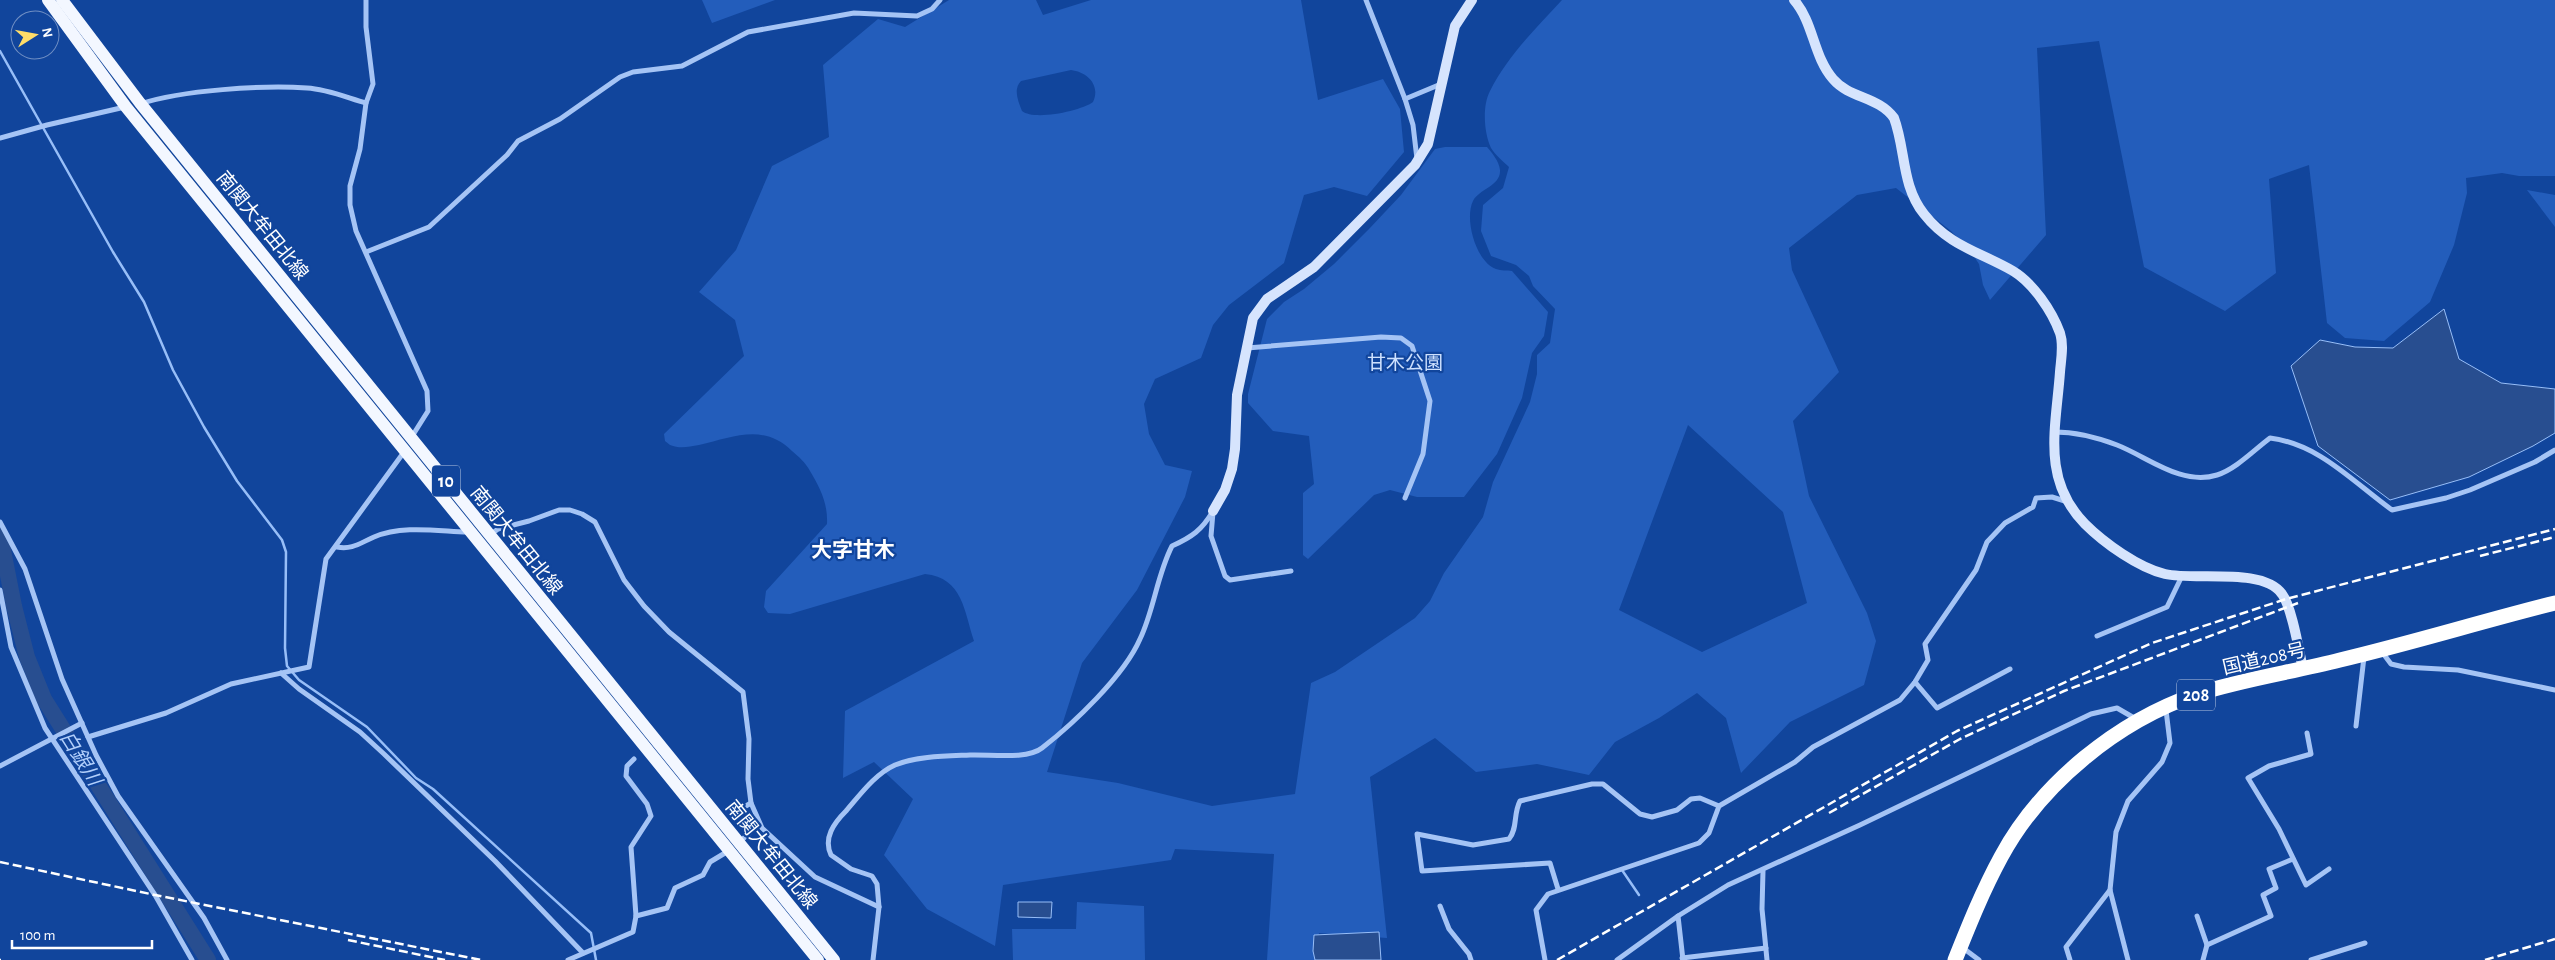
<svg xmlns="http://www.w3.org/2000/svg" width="2555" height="960" viewBox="0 0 2555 960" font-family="'Alegreya Sans','Noto Sans JP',sans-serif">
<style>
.green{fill:#235dbb;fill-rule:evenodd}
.water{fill:#284e90;stroke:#97bef8}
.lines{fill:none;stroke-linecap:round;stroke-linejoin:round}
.stream{stroke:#97bef8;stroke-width:2.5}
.river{stroke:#284e90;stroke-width:16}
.street{stroke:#a5c4f5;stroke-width:5}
.secondary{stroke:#d6e4fd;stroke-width:10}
.primary{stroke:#f3f7ff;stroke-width:12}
.highway{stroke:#fff;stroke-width:15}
.rail{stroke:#fff;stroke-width:2.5;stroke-dasharray:9 4;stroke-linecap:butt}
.labels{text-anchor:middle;stroke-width:4.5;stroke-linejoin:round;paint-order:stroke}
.shield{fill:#11459c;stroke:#b8c7e1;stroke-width:1}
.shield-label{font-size:18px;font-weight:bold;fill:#fff}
.street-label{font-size:19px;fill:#fff;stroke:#11459c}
.park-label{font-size:19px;fill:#cee1fe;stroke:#11459c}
.water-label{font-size:20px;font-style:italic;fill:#b2cffb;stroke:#11459c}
.quarter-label{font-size:21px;font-weight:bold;fill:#fff;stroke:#11459c}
</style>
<rect width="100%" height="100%" fill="#11459c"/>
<!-- green -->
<g class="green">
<path d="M702 0H775L712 23Z"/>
<path d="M949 0H1036L1043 15 1091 0H1301L1318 100 1383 79 1400 109 1404 152 1367 196 1334 187 1304 195 1284 263 1229 305 1213 325 1201 358 1155 379 1144 404 1149 434 1165 465 1192 471 1185 497 1137 590 1082 663 1047 772 1118 783 1212 806 1295 794 1311 683 1335 672 1415 618 1430 601 1444 573 1483 517 1493 482 1530 402 1537 374V355L1550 343 1555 309 1533 286 1529 276 1516 265 1491 256 1481 231 1483 205 1503 188 1509 167C1504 162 1495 155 1491 148 1484 133 1482 106 1490 91 1507 57 1536 28 1562 0H2555V176H2519L2502 173 2466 178 2467 193 2454 245 2430 302 2384 341 2345 338 2327 323 2309 165 2269 179 2276 273 2225 311 2144 267 2099 41 2037 48 2046 235 1990 300 1983 285 1979 264 1971 252 1951 231 1896 188 1857 195 1789 248 1792 270 1839 372 1793 421 1809 496 1867 613 1876 641 1864 685 1790 722 1741 773 1726 718 1697 693 1659 718 1615 742 1589 775 1537 764 1476 772 1435 738 1370 777 1387 938 1319 933 1316 960H1267L1274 854 1175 849 1171 860 1003 885 995 946 927 909 884 855 913 799 874 762 843 778 845 711 974 641C964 611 963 578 925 574L790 614 768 613 764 607 766 591 827 524C828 503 820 488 810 471 805 462 799 457 792 451 763 423 734 437 699 445 688 447 680 449 670 445L665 441 664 434 744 356 735 320 699 292 736 250 772 166 829 137 823 65 878 19 905 27ZM1071 70C1087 72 1101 85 1093 102 1081 111 1034 121 1022 111 1018 101 1013 89 1021 81ZM1688 425 1783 512 1807 603 1702 652 1619 610Z"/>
<path d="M1445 147H1487C1492 153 1499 161 1500 170 1501 186 1479 189 1473 201 1464 219 1476 262 1496 269 1501 271 1507 270 1512 271L1548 312 1544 336 1532 353 1522 398 1497 454 1464 497H1417L1390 490 1374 495 1308 559 1303 555V493L1314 484 1309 436 1273 431 1248 403V394L1267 319 1284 302 1304 289 1334 264 1369 229 1401 195 1435 149Z"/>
<path d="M2527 190 2555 195V227Z"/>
<path d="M1077 902 1144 906 1145 960H1013L1012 929H1076Z"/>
</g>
<!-- water -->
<g class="water">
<path d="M2444 309 2459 359 2501 383 2555 389V433L2533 446 2469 477 2390 500 2318 446 2291 366 2320 340 2355 347 2393 348Z"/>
<path d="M1018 902H1052L1051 918 1018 917Z"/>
<path d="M1379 932 1381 960H1315L1313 951 1314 935Z"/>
</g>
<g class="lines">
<!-- stream -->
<g class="stream">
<path d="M0 51 113 252 144 302 173 370 204 427 237 481 282 540 286 552 285 648 287 666 299 680 367 727 416 778 433 789 591 933 596 960"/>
<path d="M1622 870 1639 895"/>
</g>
<!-- river -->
<path class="river" d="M0 535 14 606 27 657 44 699 208 960"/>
<!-- street -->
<g class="street">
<path d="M366 0V27L373 84 366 103 360 149 350 186V205L356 231 427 391 428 411 411 438"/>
<path d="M1366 0 1405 99 1413 125 1417 159"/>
<path d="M1405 99 1441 84"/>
<path d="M140 104C182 90 263 85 307 88 327 89 348 98 366 103"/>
<path d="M0 138 47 125 125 107"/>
<path d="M366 252 429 227 507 155 518 141 560 119 620 77 633 72 682 66 748 32 854 13 917 16 932 9 940 0"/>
<path d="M1247 348 1381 337 1401 338 1412 346 1430 401 1423 454 1405 498"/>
<path d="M2054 432C2076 432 2096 437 2117 445 2148 457 2181 486 2217 475 2236 469 2254 450 2270 438 2319 444 2353 482 2392 510L2446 498 2470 490 2535 462 2555 450"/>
<path d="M1213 512 1211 536 1225 576 1230 580 1291 571"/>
<path d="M0 522 25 569 62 679 96 755 118 796 204 918 227 960"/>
<path d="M490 535 498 529 529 521 559 510H570L582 514 595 522 624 580 644 606 669 632 743 692 749 739 748 779 751 803 762 828 815 877 879 907"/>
<path d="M337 547C352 550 360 543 374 537 402 525 437 531 467 532"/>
<path d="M0 590 11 647 45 728 155 895 192 960"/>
<path d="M2097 636 2167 607 2182 576"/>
<path d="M2382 652 2391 664 2404 667 2458 670 2555 690"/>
<path d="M281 673 299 689 360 732 384 754 495 861 583 953"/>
<path d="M1915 682 1937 708 2010 669"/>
<path d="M2356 726 2364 657"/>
<path d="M2307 733 2311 754 2269 766 2248 778 2279 829 2306 885 2329 869"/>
<path d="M88 737 166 713 231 684 309 667 326 559 404 452"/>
<path d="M0 766 82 723"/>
<path d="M740 841 749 834 739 810 751 803"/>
<path d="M1763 871 1762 909 1767 960"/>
<path d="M1558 889 1550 863 1422 871 1417 834 1473 845 1509 839C1518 828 1513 814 1520 801L1592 784H1603L1640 814 1652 817 1677 810 1691 799 1700 798 1719 806"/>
<path d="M1440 906 1449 929 1469 954 1471 960"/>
<path d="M636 916 667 908 675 888 703 875 710 862 730 850"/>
<path d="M1678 916 1683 960"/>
<path d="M2197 916 2207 945 2203 960"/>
<path d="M2207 945 2271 916 2263 895 2276 888 2269 869 2293 859"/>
<path d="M1963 948 1979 960"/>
<path d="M1682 958 1766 948"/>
<path d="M568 960 633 932 636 916 631 847 651 816 647 804 626 776 627 766 634 759"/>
<path d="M873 960 879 907 877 884 872 876 851 869 831 855C823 838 834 823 846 811 860 795 875 774 895 765 917 756 947 756 970 755 989 754 1027 760 1042 748 1073 724 1124 676 1140 639 1154 610 1157 575 1172 546 1192 537 1202 530 1213 511"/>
<path d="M1545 960 1536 910 1548 894 1699 843 1709 833 1719 806 1795 762 1813 747 1900 700 1915 682 1928 660 1925 644 1976 570 1987 542 2005 523 2033 507 2036 498 2052 497 2068 502"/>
<path d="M1617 960 1678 916 1728 885 1860 825 2091 714 2117 708 2136 719"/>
<path d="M2070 960 2066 947 2110 890"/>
<path d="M2128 960 2110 890 2116 832 2128 801 2162 762 2170 743 2166 710"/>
<path d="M2311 960 2365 943"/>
</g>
<!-- secondary -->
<g class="secondary">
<path d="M1794 0C1814 23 1813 56 1833 79 1850 99 1878 96 1894 118 1906 150 1901 185 1924 214 1949 246 1980 252 2013 271 2033 283 2052 311 2060 333 2064 345 2061 359 2060 372 2056 428 2041 479 2085 524 2104 543 2139 568 2165 574 2195 581 2263 567 2282 594 2292 607 2299 651 2303 669"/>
<path d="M1213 511 1225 490 1232 469 1235 449 1237 395 1253 318 1267 299 1314 267 1415 165 1428 144 1455 26 1472 0"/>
</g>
<!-- primary -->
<g class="primary">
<path d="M48 0 126 107 818 960"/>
<path d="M62 0 140 103 834 960"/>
</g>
<!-- highway -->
<path class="highway" d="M1955 960C1969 925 1983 890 2001 857 2041 783 2118 721 2197 694 2244 679 2293 672 2340 660 2412 643 2483 621 2555 603"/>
<!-- rail -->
<g class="rail">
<path d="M2480 556 2555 537"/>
<path d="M1829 813 1960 739 2064 691 2298 603"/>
<path d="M0 862 155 895 481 960"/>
<path d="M348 940 445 960"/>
<path d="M0 960H1"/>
<path d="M1557 960 1957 731 2152 643 2286 599 2555 529"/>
<path d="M2485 960 2555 939"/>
</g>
</g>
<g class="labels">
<!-- shield labels -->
<g class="shield">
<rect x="432" y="465.5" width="28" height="31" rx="4"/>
<rect x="2177" y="679.5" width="38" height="31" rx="4"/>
</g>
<g class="shield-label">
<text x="446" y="487">10</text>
<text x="2196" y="701">208</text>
</g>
<!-- street labels -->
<g class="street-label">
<text transform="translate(263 225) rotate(51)" y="7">南関大牟田北線</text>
<text transform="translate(517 540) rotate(51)" y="7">南関大牟田北線</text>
<text transform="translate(2264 658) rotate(-13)" y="7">国道208号</text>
<text transform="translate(772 854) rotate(51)" y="7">南関大牟田北線</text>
</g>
<!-- park labels -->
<g class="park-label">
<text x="1405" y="369">甘木公園</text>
</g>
<!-- water labels -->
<g class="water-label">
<text transform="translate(81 758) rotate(58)" y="7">白銀川</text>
</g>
<!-- quarter labels -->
<g class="quarter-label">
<text x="853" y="557">大字甘木</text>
</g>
</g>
<!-- north arrow -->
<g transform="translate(35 35) rotate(79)"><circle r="24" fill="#11459c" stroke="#708fc4"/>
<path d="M0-4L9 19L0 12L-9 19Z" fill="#ffdd69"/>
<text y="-8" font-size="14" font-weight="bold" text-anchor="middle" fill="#ffffff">N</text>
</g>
<!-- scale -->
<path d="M12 940v8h140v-8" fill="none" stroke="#ffffff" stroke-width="2.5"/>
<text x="20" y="940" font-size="15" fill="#ffffff" stroke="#11459c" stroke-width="4" paint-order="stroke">100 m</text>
</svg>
